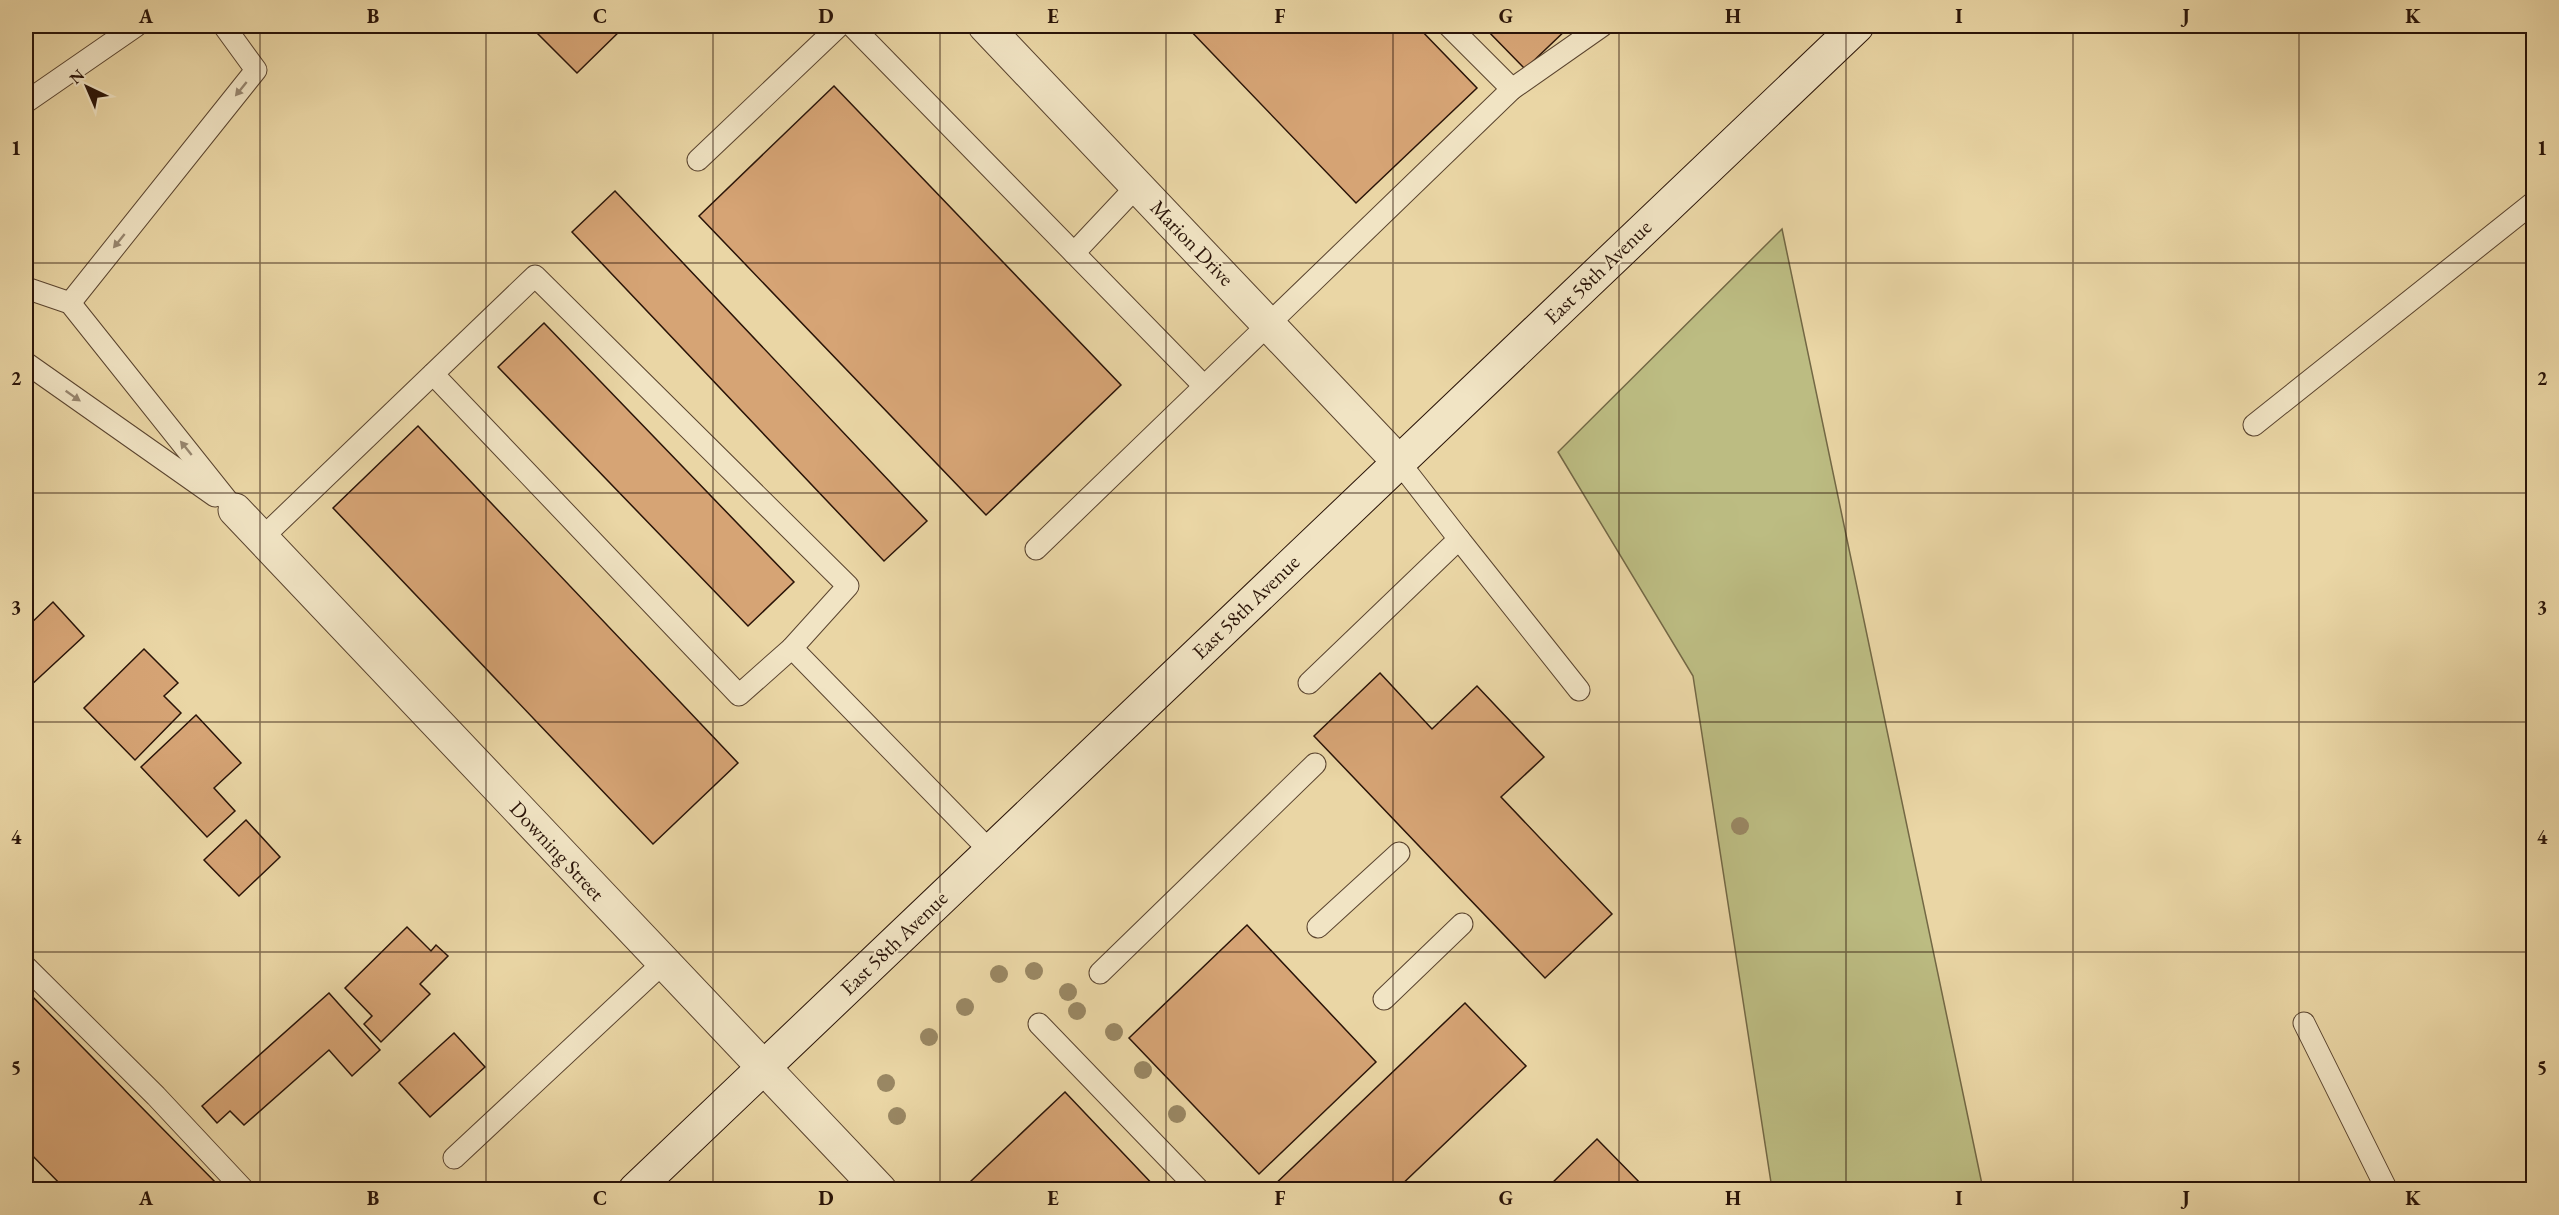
<svg xmlns="http://www.w3.org/2000/svg" width="2559" height="1215" viewBox="0 0 2559 1215" font-family="'EB Garamond',serif">
<style>
.green{fill:#bcbc82;stroke:#736845;stroke-width:1.5}
.building{fill:#d6a475;stroke:#2a1408;stroke-width:1.5}
.lines{fill:none;stroke-linecap:round;stroke-linejoin:round}
.service-casing{stroke:#5a442f;stroke-width:23}
.minor-casing{stroke:#5a442f;stroke-width:35}
.secondary-casing{stroke:#2a1408;stroke-width:35}
.service{stroke:#f1e4c4;stroke-width:21}
.minor{stroke:#f1e4c4;stroke-width:33}
.secondary{stroke:#f1e4c4;stroke-width:33}
.tree{fill:#998763}
.oneway{fill:#97866f}
.grid{fill:none;stroke:#2a1408;stroke-width:1.5;stroke-opacity:0.55}
.labels{text-anchor:middle;stroke-width:4.5;stroke-linejoin:round;paint-order:stroke}
.street-label{font-size:21px;fill:#2a1408;stroke:#f1e4c4}
.neatline{fill:none;stroke:#2a1408;stroke-width:2}
.grid-label{font-size:20px;text-anchor:middle;font-weight:bold;fill:#2a1408}
</style>
<rect width="100%" height="100%" fill="#ead6a5"/>
<filter id="stains"><feTurbulence type="fractalNoise" baseFrequency=".00333" numOctaves="4"/><feColorMatrix values="0 0 0 0 .2 0 0 0 0 .09 0 0 0 0 .02 0 0 0 .5 -.17"/></filter>
<radialGradient id="worn" r=".72"><stop offset=".6" stop-color="#630" stop-opacity="0"/><stop offset="1" stop-color="#630" stop-opacity=".3"/></radialGradient>
<!-- green -->
<path class="green" d="M1782 229 1983 1189H1772L1693 676 1558 452Z"/>
<!-- building -->
<g class="building">
<path d="M530 26H625L577 73Z"/>
<path d="M1186 26H1417L1477 88 1356 203Z"/>
<path d="M1483 26H1570L1525 69Z"/>
<path d="M834 86 1121 385 986 515 699 216Z"/>
<path d="M615 191 927 521 884 561 572 232Z"/>
<path d="M544 323 794 582 748 626 498 367Z"/>
<path d="M418 426 738 763 653 844 333 508Z"/>
<path d="M53 602 84 636 29 687 26 684V628Z"/>
<path d="M144 649 178 683 164 696 181 713 135 760 84 708Z"/>
<path d="M1380 673 1432 729 1477 686 1544 757 1501 797 1612 914 1545 978 1314 736Z"/>
<path d="M196 715 241 763 214 788 235 811 207 837 141 767Z"/>
<path d="M246 820 280 857 239 896 204 860Z"/>
<path d="M1247 925 1376 1062 1259 1174 1129 1038Z"/>
<path d="M407 927 431 951 436 945 448 956 420 984 430 994 381 1042 364 1024 372 1016 345 988Z"/>
<path d="M26 990 220 1187 218 1190H66L26 1149Z"/>
<path d="M329 993 380 1050 352 1076 329 1050 244 1125 230 1111 217 1123 202 1106Z"/>
<path d="M1465 1003 1526 1066 1396 1190H1269Z"/>
<path d="M454 1033 485 1067 430 1117 399 1083Z"/>
<path d="M1065 1092 1158 1190H979L971 1181Z"/>
<path d="M1597 1139 1646 1189 1545 1190Z"/>
</g>
<g class="lines">
<!-- service casing -->
<g class="service-casing">
<g id="service">
<path d="M852 26 1204 386"/>
<path d="M1512 89 1602 26"/>
<path d="M26 102 136 26"/>
<path d="M698 160 839 26"/>
<path d="M1074 253 1137 186"/>
<path d="M26 288 70 303 235 510"/>
<path d="M70 303 256 70 224 26"/>
<path d="M26 363 215 496"/>
<path d="M433 374 739 695 792 648"/>
<path d="M2254 425 2534 202"/>
<path d="M262 538 535 276 848 586 792 648 990 851"/>
<path d="M1459 539 1579 690"/>
<path d="M1036 549 1512 89 1449 26"/>
<path d="M1309 683 1459 539 1399 462"/>
<path d="M1318 927 1399 853"/>
<path d="M26 967 156 1096 244 1190"/>
<path d="M1100 973 1315 764"/>
<path d="M1384 999 1462 924"/>
<path d="M2304 1023 2387 1190"/>
<path d="M1039 1024 1199 1190"/>
<path d="M454 1158 663 963"/>
</g>
</g>
<!-- minor casing -->
<g class="minor-casing">
<g id="minor">
<path d="M985 26 1399 462"/>
<path d="M235 510 880 1190"/>
</g>
</g>
<!-- secondary casing -->
<g class="secondary-casing">
<path id="secondary" d="M635 1190 1857 26"/>
</g>
<!-- service -->
<use href="#service" class="service"/>
<!-- minor -->
<use href="#minor" class="minor"/>
<!-- secondary -->
<use href="#secondary" class="secondary"/>
</g>
<!-- trees -->
<g class="tree">
<circle cx="1740" cy="826" r="9"/>
<circle cx="1034" cy="971" r="9"/>
<circle cx="999" cy="974" r="9"/>
<circle cx="1068" cy="992" r="9"/>
<circle cx="965" cy="1007" r="9"/>
<circle cx="1077" cy="1011" r="9"/>
<circle cx="1114" cy="1032" r="9"/>
<circle cx="929" cy="1037" r="9"/>
<circle cx="1143" cy="1070" r="9"/>
<circle cx="886" cy="1083" r="9"/>
<circle cx="1177" cy="1114" r="9"/>
<circle cx="897" cy="1116" r="9"/>
</g>
<!-- one-way arrows -->
<defs><path id="oneway-solid" d="M-6-.8H1V-3.2L6.5 0L1 3.2V.8H-6Z" transform="scale(1.5)"/></defs>
<g class="oneway">
<use href="#oneway-solid" transform="translate(241 89) rotate(129)"/>
<use href="#oneway-solid" transform="translate(119 241) rotate(129)"/>
<use href="#oneway-solid" transform="translate(73 396) rotate(35)"/>
<use href="#oneway-solid" transform="translate(186 448) rotate(-129)"/>
</g>
<!-- grid -->
<path class="grid" d="M260 26V1190M486 26V1190M713 26V1190M940 26V1190M1166 26V1190M1393 26V1190M1619 26V1190M1846 26V1190M2073 26V1190M2299 26V1190M26 263H2534M26 493H2534M26 722H2534M26 952H2534"/>
<g class="labels">
<!-- street labels -->
<g class="street-label">
<text transform="translate(1192 243) rotate(46)" y="7">Marion Drive</text>
<text transform="translate(1598 272) rotate(-44)" y="7">East 58th Avenue</text>
<text transform="translate(1246 607) rotate(-44)" y="7">East 58th Avenue</text>
<text transform="translate(557 851) rotate(47)" y="7">Downing Street</text>
<text transform="translate(894 943) rotate(-44)" y="7">East 58th Avenue</text>
</g>
</g>
<!-- margin -->
<rect width="2559" height="1215" fill="none" stroke="#ead6a5" stroke-width="66"/>
<!-- north arrow -->
<g transform="translate(87 87) rotate(316)" stroke="#f1e4c4" stroke-width="4.5" paint-order="stroke">
<path d="M0-4.5L10 22L0 15L-10 22Z" fill="#2a1408"/>
<text y="-9" font-size="16" font-weight="bold" text-anchor="middle" fill="#2a1408">N</text>
</g>
<rect x="33" y="33" width="2493" height="1149" class="neatline"/>
<g class="grid-label">
<text x="146" y="23">A</text>
<text x="373" y="23">B</text>
<text x="600" y="23">C</text>
<text x="826" y="23">D</text>
<text x="1053" y="23">E</text>
<text x="1280" y="23">F</text>
<text x="1506" y="23">G</text>
<text x="1733" y="23">H</text>
<text x="1959" y="23">I</text>
<text x="2186" y="23">J</text>
<text x="2413" y="23">K</text>
<text x="16" y="155">1</text>
<text x="2542" y="155">1</text>
<text x="16" y="385">2</text>
<text x="2542" y="385">2</text>
<text x="16" y="614">3</text>
<text x="2542" y="614">3</text>
<text x="16" y="844">4</text>
<text x="2542" y="844">4</text>
<text x="16" y="1074">5</text>
<text x="2542" y="1074">5</text>
<text x="146" y="1205">A</text>
<text x="373" y="1205">B</text>
<text x="600" y="1205">C</text>
<text x="826" y="1205">D</text>
<text x="1053" y="1205">E</text>
<text x="1280" y="1205">F</text>
<text x="1506" y="1205">G</text>
<text x="1733" y="1205">H</text>
<text x="1959" y="1205">I</text>
<text x="2186" y="1205">J</text>
<text x="2413" y="1205">K</text>
</g>
<rect width="100%" height="100%" filter="url(#stains)"/>
<rect width="100%" height="100%" fill="url(#worn)"/>
</svg>
